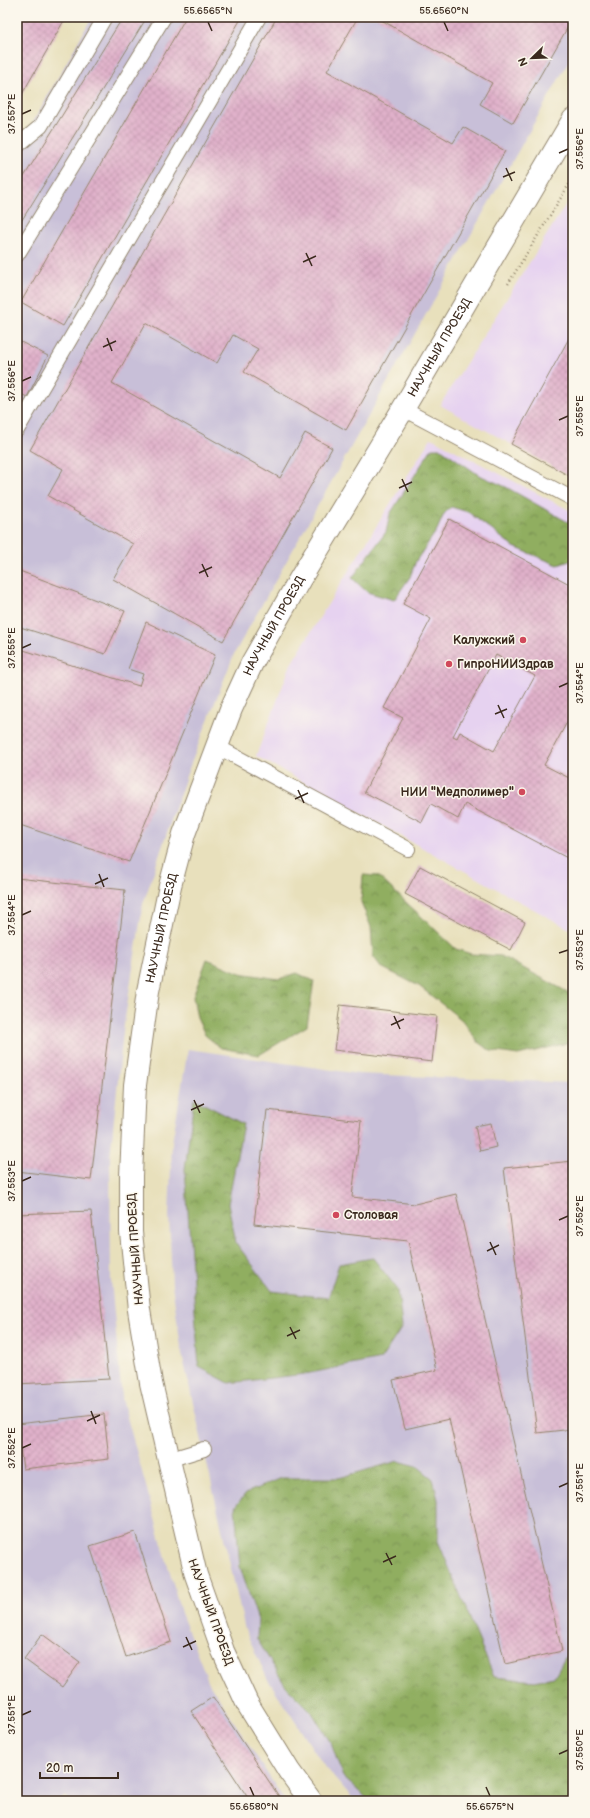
<svg xmlns="http://www.w3.org/2000/svg" width="590" height="1818" viewBox="0 0 590 1818" font-family="'Balsamiq Sans',sans-serif">
<style>
.built{fill:#e6d2f0}
.industrial{fill:#c8bfd8}
.forest{fill:url(#forest-crowns);stroke:#666c40}
.building{fill:url(#building-cross-hatch);fill-rule:evenodd}
.lines{fill:none;stroke-linecap:round;stroke-linejoin:round}
.service-casing{stroke:#92856d;stroke-width:16}
.tertiary-casing{stroke:#92856d;stroke-width:24}
.path{stroke:#92856d;stroke-width:2.5;stroke-dasharray:1 3;stroke-linecap:butt}
.service{stroke:#fff;stroke-width:14}
.tertiary{stroke:#fff;stroke-width:22}
.ticks{fill:none;stroke:#3b2a1e;stroke-width:1.5}
.poi-dot{fill:#d1495b;stroke:#fbf7ec;stroke-width:1.5}
.labels{text-anchor:middle;stroke-width:3;stroke-linejoin:round;paint-order:stroke}
.street-label{font-size:12px;fill:#3b2a1e;stroke:#fbf7ec}
.poi-label{font-size:12px;font-weight:bold;fill:#3b2a1e;stroke:#fbf7ec;text-anchor:end}
.neatline{fill:none;stroke:#3b2a1e;stroke-width:1.5}
.ticks-label{font-size:10px;text-anchor:middle;fill:#3b2a1e}
</style>
<defs>
<pattern id="forest-crowns" width="20" height="18" patternUnits="userSpaceOnUse"><rect width="20" height="18" fill="#90ae61"/><path d="M2 6a3 3 0 1 1 6 0M12 15a3 3 0 1 1 6 0" fill="none" stroke="#778e4f"/></pattern>
<pattern id="building-cross-hatch" width="8" height="8" patternUnits="userSpaceOnUse"><rect width="8" height="8" fill="#e0b1ca"/><path d="M0 0l8 8M0 8l8-8" fill="none" stroke="#c198ad"/></pattern>
</defs>
<rect width="100%" height="100%" fill="#fbf7ec"/>
<filter id="ink" filterUnits="userSpaceOnUse"><feTurbulence type="fractalNoise" baseFrequency=".025" numOctaves="2"/><feDisplacementMap in="SourceGraphic" scale="8" xChannelSelector="R" yChannelSelector="G"/><feConvolveMatrix kernelMatrix="1 2 1 2 8 2 1 2 1" color-interpolation-filters="sRGB"/></filter>
<filter id="wash" filterUnits="userSpaceOnUse"><feTurbulence type="fractalNoise" baseFrequency=".012" numOctaves="4" result="noise"/><feDisplacementMap in="SourceGraphic" scale="16" xChannelSelector="R" yChannelSelector="G"/><feGaussianBlur stdDeviation="0.9" result="paint"/><feColorMatrix in="noise" values="0 0 0 0 0 0 0 0 0 0 0 0 0 0 0 0 0 1.4 0 .05"/><feComposite in="paint" operator="in"/></filter>
<g filter="url(#wash)">
<rect width="100%" height="100%" fill="#e8e0bc"/>
<!-- built -->
<g class="built">
<path d="M573 193V478L440 405Z"/>
<path d="M431 438 573 512V931L256 756 291 664Z"/>
</g>
<!-- industrial -->
<g class="industrial">
<path d="M92 17H573V54L234 654 186 776 143 904 123 1031 110 1158 111 1280 122 1399 181 1613 209 1683 285 1801H70L65 1796 55 1801H17V151Z"/>
<path d="M188 1049 359 1074 573 1083V1801H355L322 1763 267 1678 245 1630 182 1354 172 1284 169 1215 172 1143Z"/>
</g>
<!-- forest -->
<g class="forest">
<path d="M432 448H440L479 475 506 487 573 525V560L558 565 514 547 468 512 451 507 444 514 437 530 416 561 410 577 394 600 367 592 352 578 386 532 390 514Z"/>
<path d="M363 875 378 876 456 949 471 954 501 956 573 995V1042L518 1055 491 1051 479 1043 462 1020 419 986 381 967 373 956 371 927 361 902Z"/>
<path d="M207 959 240 973 279 979 297 973 314 981 307 1026 259 1055 221 1048 205 1035 197 1017 193 997Z"/>
<path d="M194 1099 243 1124 228 1204 236 1243 272 1291 328 1298 339 1264 373 1258 398 1290 402 1327 381 1359 305 1374 229 1383 199 1367 185 1169Z"/>
<path d="M398 1461 417 1466 433 1479 438 1500V1541L494 1677 535 1681 554 1677 573 1644V1801H370L343 1777 331 1743 311 1711 285 1685 257 1639 258 1620 240 1567 235 1507 246 1493 281 1478H339Z"/>
</g>
<g id="blocks">
<!-- building -->
<g class="building">
<path d="M17 17H66L17 103Z"/>
<path d="M123 17H147L17 228V188Z"/>
<path d="M186 17H242L63 326 21 302Z"/>
<path d="M277 17H358L327 71 453 143 463 127 505 151 346 430 244 372 258 349 233 335 217 363 146 323 112 383 280 478 305 433 332 448 223 641 113 579 133 544 48 496 63 469 30 450Z"/>
<path d="M376 17H573V18L513 123 480 104 492 83Z"/>
<path d="M573 331V478L511 444Z"/>
<path d="M17 340 48 356 27 397 17 392Z"/>
<path d="M449 519 573 586V711L544 765 573 780V861L465 804 458 819 431 804 422 822 364 792 403 718 384 708 431 619 403 604ZM496 655 535 676 494 751 460 732 457 738 453 736Z"/>
<path d="M17 570 125 611 105 654 17 626Z"/>
<path d="M146 622 215 655 129 862 17 824V648L139 686 143 674 128 669Z"/>
<path d="M420 866 525 922 511 950 405 894Z"/>
<path d="M17 878 125 890 91 1180 17 1171Z"/>
<path d="M340 1005 437 1016 432 1062 334 1050Z"/>
<path d="M267 1110 361 1121 352 1197 415 1204 456 1194 562 1651 505 1664 449 1419 405 1429 393 1380 437 1370 408 1241 254 1224Z"/>
<path d="M491 1123 496 1147 480 1151 475 1126Z"/>
<path d="M573 1161V1429L537 1433 504 1168Z"/>
<path d="M91 1211 109 1379 17 1384V1214Z"/>
<path d="M104 1414 109 1459 23 1469 17 1424Z"/>
<path d="M135 1532 171 1642 126 1657 90 1546Z"/>
<path d="M42 1634 80 1662 62 1687 24 1659Z"/>
<path d="M213 1697 282 1801H250L191 1711Z"/>
</g>
</g>
</g>
<g filter="url(#ink)">
<use href="#blocks" fill-opacity="0" stroke="#92856d" stroke-width="1"/>
<g class="lines">
<!-- service casing -->
<g class="service-casing">
<g id="service">
<path d="M17 146 41 126 105 17"/>
<path d="M17 255 164 17"/>
<path d="M403 409 573 499"/>
<path d="M17 430 259 17"/>
<path d="M218 747 408 849"/>
<path d="M168 1460 204 1449"/>
</g>
</g>
<!-- tertiary casing -->
<g class="tertiary-casing">
<g id="tertiary">
<path id="s1" d="M311 1801 289 1771 247 1703 223 1651 196 1575 151 1383 139 1310 131 1232V1176L135 1085 148 991 170 886 184 834 231 709 252 663 300 579 403 409 573 120"/>
</g>
</g>
<!-- path -->
<path class="path" d="M508 284 573 178"/>
<!-- service -->
<use href="#service" class="service"/>
<!-- tertiary -->
<use href="#tertiary" class="tertiary"/>
</g>
</g>
<!-- ticks -->
<path class="ticks" d="M208 22 212 31M444 22 448 31M22 114 31 110M559 153 568 149M506 168 512 181M503 177 515 172M306 253 312 266M303 262 316 256M107 338 112 351M103 347 116 341M22 381 31 377M559 420 568 416M402 479 408 492M399 488 412 482M202 564 208 577M199 573 212 567M22 648 31 644M559 687 568 683M498 705 504 718M495 714 507 709M298 790 304 803M295 799 308 793M99 874 104 887M95 884 108 878M22 915 31 911M559 953 568 950M394 1016 400 1029M391 1025 404 1019M194 1100 200 1113M191 1110 204 1104M22 1181 31 1177M559 1220 568 1216M490 1242 496 1255M487 1251 499 1245M290 1327 296 1339M287 1336 300 1330M91 1411 96 1424M87 1421 100 1415M22 1448 31 1444M559 1487 568 1483M386 1553 392 1565M383 1562 396 1556M186 1637 192 1650M183 1647 196 1641M22 1715 31 1711M559 1754 568 1750M250 1787 254 1796M486 1787 490 1796"/>
<!-- markers -->
<g class="poi-dot">
<circle cx="523" cy="640" r="4"/>
<circle cx="449" cy="664" r="4"/>
<circle cx="522" cy="792" r="4"/>
<circle cx="336" cy="1215" r="4"/>
</g>
<g class="labels">
<!-- street labels -->
<g class="street-label">
<text dy="4" stroke="none"><textPath href="#s1" startOffset="1559">НАУЧНЫЙ ПРОЕЗД</textPath></text>
<text dy="4" stroke="none"><textPath href="#s1" startOffset="1235">НАУЧНЫЙ ПРОЕЗД</textPath></text>
<text dy="4" stroke="none"><textPath href="#s1" startOffset="911">НАУЧНЫЙ ПРОЕЗД</textPath></text>
<text transform="translate(135 1249) rotate(-94)" y="4">НАУЧНЫЙ ПРОЕЗД</text>
<text transform="translate(211 1612) rotate(70)" y="4">НАУЧНЫЙ ПРОЕЗД</text>
</g>
<!-- poi labels -->
<g class="poi-label">
<text x="515" y="644">Калужский</text>
<text x="457" y="668" text-anchor="start">ГипроНИИЗдрав</text>
<text x="514" y="796">НИИ "Медполимер"</text>
<text x="344" y="1219" text-anchor="start">Столовая</text>
</g>
</g>
<!-- margin -->
<rect width="590" height="1818" fill="none" stroke="#fbf7ec" stroke-width="44"/>
<!-- north arrow -->
<g transform="translate(532 58) rotate(247)" stroke="#fbf7ec" stroke-width="3" paint-order="stroke">
<path d="M0-3L7 15L0 10L-7 15Z" fill="#3b2a1e"/>
<text y="-6" font-size="11" font-weight="bold" text-anchor="middle" fill="#3b2a1e">N</text>
</g>
<!-- scale -->
<path d="M40 1772v6h78v-6" fill="none" stroke="#3b2a1e" stroke-width="2"/>
<text x="46" y="1772" font-size="12" fill="#3b2a1e" stroke="#fbf7ec" stroke-width="3" paint-order="stroke">20 m</text>
<rect x="22" y="22" width="546" height="1774" class="neatline"/>
<g class="ticks-label">
<text x="208" y="14">55.6565°N</text>
<text x="444" y="14">55.6560°N</text>
<text transform="translate(11 114) rotate(-90)" y="4">37.557°E</text>
<text transform="translate(579 149) rotate(-90)" y="4">37.556°E</text>
<text transform="translate(11 381) rotate(-90)" y="4">37.556°E</text>
<text transform="translate(579 416) rotate(-90)" y="4">37.555°E</text>
<text transform="translate(11 648) rotate(-90)" y="4">37.555°E</text>
<text transform="translate(579 683) rotate(-90)" y="4">37.554°E</text>
<text transform="translate(11 915) rotate(-90)" y="4">37.554°E</text>
<text transform="translate(579 950) rotate(-90)" y="4">37.553°E</text>
<text transform="translate(11 1181) rotate(-90)" y="4">37.553°E</text>
<text transform="translate(579 1216) rotate(-90)" y="4">37.552°E</text>
<text transform="translate(11 1448) rotate(-90)" y="4">37.552°E</text>
<text transform="translate(579 1483) rotate(-90)" y="4">37.551°E</text>
<text transform="translate(11 1715) rotate(-90)" y="4">37.551°E</text>
<text transform="translate(579 1750) rotate(-90)" y="4">37.550°E</text>
<text x="254" y="1810">55.6580°N</text>
<text x="490" y="1810">55.6575°N</text>
</g>
</svg>
